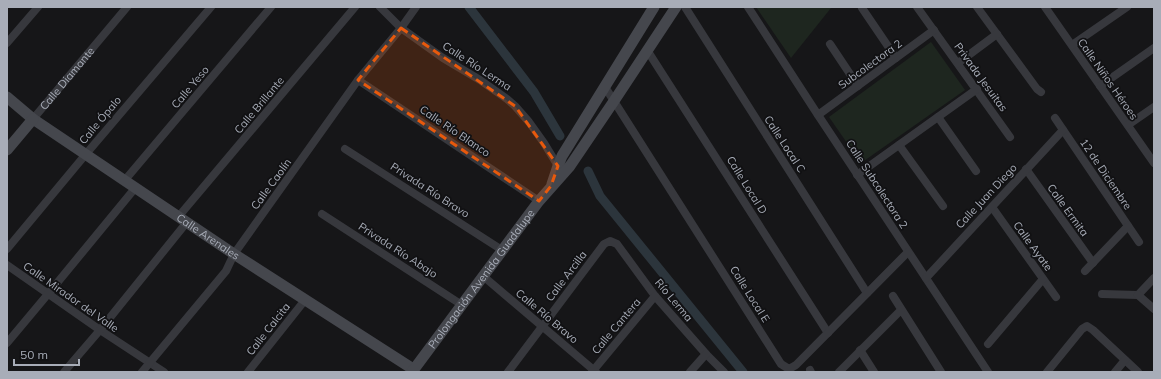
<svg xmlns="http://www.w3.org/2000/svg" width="1161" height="379" viewBox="0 0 1161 379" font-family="Mulish,sans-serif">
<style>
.green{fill:#1e261f}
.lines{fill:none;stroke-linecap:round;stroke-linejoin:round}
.canal{stroke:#2c353c;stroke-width:9}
.street{stroke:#37383d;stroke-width:8}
.secondary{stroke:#45474d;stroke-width:11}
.marked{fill:#e8590c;fill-opacity:0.2;stroke:#e8590c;stroke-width:3;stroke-dasharray:8 5;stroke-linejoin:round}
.labels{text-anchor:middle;stroke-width:3.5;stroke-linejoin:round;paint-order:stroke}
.street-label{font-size:11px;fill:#a8adb8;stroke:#111113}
</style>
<rect width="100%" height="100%" fill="#161618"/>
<!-- green -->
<g class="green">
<path d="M756 7H820L831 8 791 58Z"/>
<path d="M931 42 965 90 861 163 829 117Z"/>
</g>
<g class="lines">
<!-- canal -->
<g class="canal">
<path d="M469 7 534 92 560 136"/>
<path d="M588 171 600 196 743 372"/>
</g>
<!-- street -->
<g class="street">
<path d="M380 7 401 28 443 58 480 80 507 99 515 106 529 122 544 143 558 166 561 169"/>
<path d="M685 7 867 293"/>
<path d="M748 7 818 115 988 372"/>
<path d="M917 7 1010 137"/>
<path d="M977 7 1037 89 1041 92"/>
<path d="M1045 7 1154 163"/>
<path d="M862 8 896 58"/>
<path d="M7 43 38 7"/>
<path d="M830 44 858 86"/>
<path d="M1072 45 1127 7"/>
<path d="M647 50 828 333"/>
<path d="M958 63 997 34"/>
<path d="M358 80 539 201"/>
<path d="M1100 86 1154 48"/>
<path d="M605 87 781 364 789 369 796 365 908 252"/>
<path d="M818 115 934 30"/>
<path d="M938 117 976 171"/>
<path d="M1055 118 1139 242"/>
<path id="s1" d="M33 119 127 7"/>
<path d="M1128 125 1154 107"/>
<path d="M899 145 943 206"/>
<path d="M345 149 502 250"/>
<path d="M1026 169 1093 263"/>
<path d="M857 175 977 89"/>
<path d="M125 180 271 7"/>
<path d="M992 207 1056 297"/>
<path d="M322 214 462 305"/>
<path d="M179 216 355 7"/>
<path d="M7 249 86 154 211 7"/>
<path d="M7 265 100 330 164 372"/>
<path d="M1085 271 1128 226"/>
<path d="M483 276 596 372"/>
<path d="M926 278 1063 130"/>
<path d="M1102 294 1138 295"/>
<path d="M1138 295 1154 278"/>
<path d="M1138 295 1154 309"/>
<path d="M893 296 941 372"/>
<path d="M7 343 48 294 136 187"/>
<path d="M988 344 1043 279"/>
<path d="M860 350 874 372"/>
<path d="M810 370 811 372"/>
<path d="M64 372 100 330 187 222"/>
<path d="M142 372 226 271 234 254 358 80 401 28 416 7"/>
<path d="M248 372 305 300"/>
<path d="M508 372 604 244 610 241 617 244 655 296 706 354 724 372"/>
<path d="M592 372 655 296"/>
<path d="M690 372 706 354"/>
<path d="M839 372 901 310"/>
<path d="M1047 372 1082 329 1087 326 1093 330 1138 372"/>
<path d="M1115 372 1125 360"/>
</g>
<!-- secondary -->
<g class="secondary">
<path id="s2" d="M7 97 33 119 234 254 413 369"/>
<path d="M7 150 33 119"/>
<path d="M552 184 558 166 562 156 654 7"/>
<path id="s3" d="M412 372 539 201 570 166 614 101 676 7"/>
</g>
</g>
<!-- marked area -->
<path class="marked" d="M401 28 515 106 558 166 551 186 539 201 358 80Z"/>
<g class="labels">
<!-- street labels -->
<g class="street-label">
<text transform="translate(870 64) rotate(-36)" y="4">Subcolectora 2</text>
<text transform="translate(477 66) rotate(33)" y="4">Calle Río Lerma</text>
<text transform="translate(981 77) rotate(54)" y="4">Privada Jesuitas</text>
<text dy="4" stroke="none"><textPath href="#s1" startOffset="53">Calle Diamante</textPath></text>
<text transform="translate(1108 79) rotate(55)" y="4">Calle Niños Héroes</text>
<text transform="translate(190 87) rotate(-50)" y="4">Calle Yeso</text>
<text transform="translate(259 105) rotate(-50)" y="4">Calle Brillante</text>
<text transform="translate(100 120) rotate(-50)" y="4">Calle Ópalo</text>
<text transform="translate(455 131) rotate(34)" y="4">Calle Río Blanco</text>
<text transform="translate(785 144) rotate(57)" y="4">Calle Local C</text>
<text transform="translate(1106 174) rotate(56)" y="4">12 de Diciembre</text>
<text transform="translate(271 184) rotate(-54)" y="4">Calle Caolín</text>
<text transform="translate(877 184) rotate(57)" y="4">Calle Subcolectora 2</text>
<text transform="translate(747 185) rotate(58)" y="4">Calle Local D</text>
<text transform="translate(430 190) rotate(33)" y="4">Privada Río Bravo</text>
<text transform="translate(986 196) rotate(-47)" y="4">Calle Juan Diego</text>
<text transform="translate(1068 210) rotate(54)" y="4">Calle Ermita</text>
<text dy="4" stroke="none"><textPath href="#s2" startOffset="245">Calle Arenales</textPath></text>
<text transform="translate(1033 246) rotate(54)" y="4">Calle Ayate</text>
<text transform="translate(398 250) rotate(33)" y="4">Privada Río Abajo</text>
<text transform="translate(566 276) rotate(-53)" y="4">Calle Arcilla</text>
<text dy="4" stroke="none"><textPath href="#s3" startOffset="116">Prolongación Avenida Guadalupe</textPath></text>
<text transform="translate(750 294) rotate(58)" y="4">Calle Local E</text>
<text transform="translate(71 297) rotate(35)" y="4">Calle Mirador del Valle</text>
<text transform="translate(674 300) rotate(50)" y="4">Río Lerma</text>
<text transform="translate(547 316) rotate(40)" y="4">Calle Río Bravo</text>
<text transform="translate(616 326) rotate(-50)" y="4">Calle Cantera</text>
<text transform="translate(268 329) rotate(-52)" y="4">Calle Calcita</text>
</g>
</g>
<!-- border -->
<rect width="1161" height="379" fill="none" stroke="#a8adb8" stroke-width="16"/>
<!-- scale -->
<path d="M14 359v6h65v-6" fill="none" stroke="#a8adb8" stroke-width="2"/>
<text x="20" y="359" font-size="12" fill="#a8adb8" stroke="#111113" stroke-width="3" paint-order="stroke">50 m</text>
</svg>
